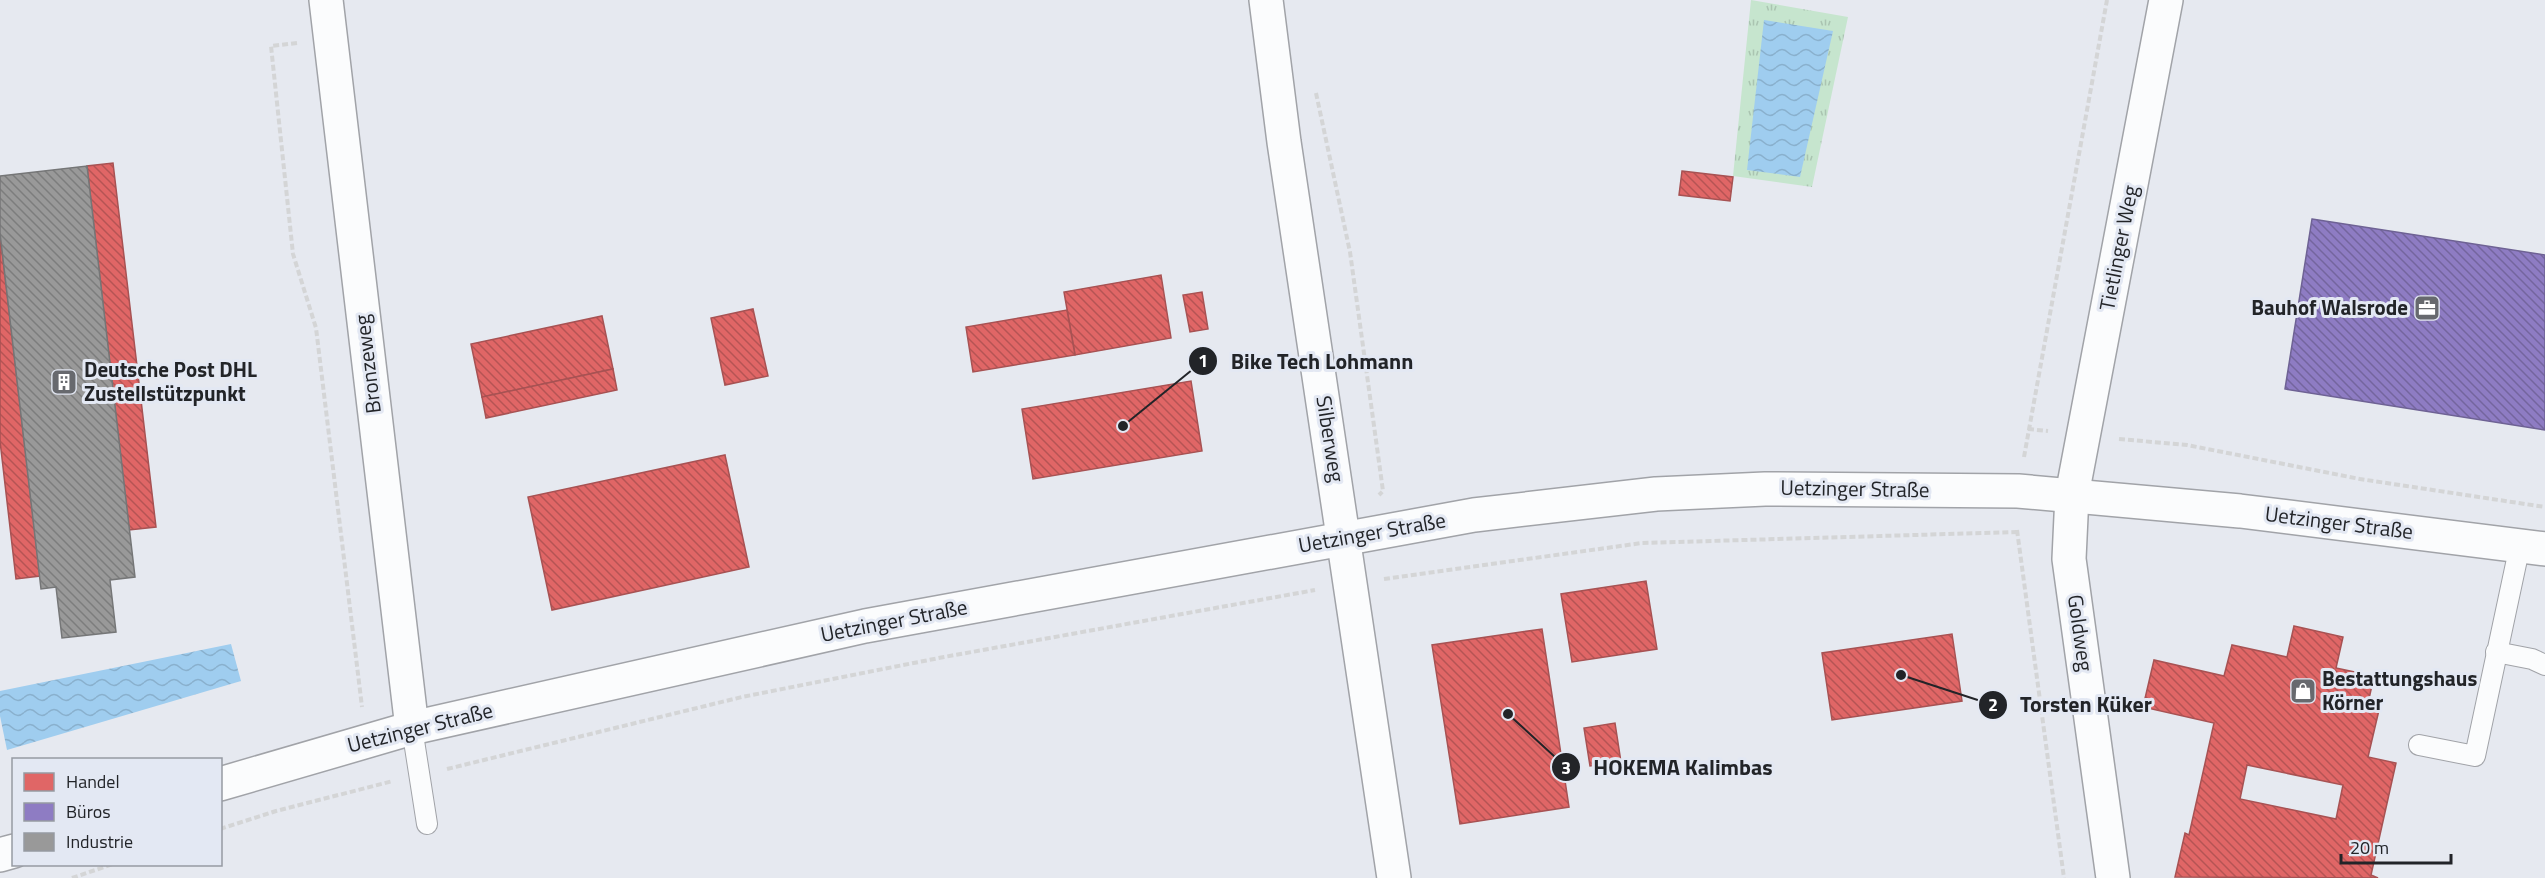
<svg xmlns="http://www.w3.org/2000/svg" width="2545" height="878" viewBox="0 0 2545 878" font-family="'Titillium Web',sans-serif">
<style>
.grass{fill:url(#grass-tufts)}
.water{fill:url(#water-waves)}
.shops{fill:url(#shops-back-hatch);stroke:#a75253;stroke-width:1.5;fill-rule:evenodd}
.offices{fill:url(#offices-back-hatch);stroke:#6e6294;stroke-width:1.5}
.industry{fill:url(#industry-back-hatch);stroke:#757677;stroke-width:1.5}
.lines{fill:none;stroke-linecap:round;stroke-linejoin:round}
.lane-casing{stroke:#a1a3a8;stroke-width:22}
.street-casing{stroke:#a1a3a8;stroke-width:36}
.secondary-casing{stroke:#a1a3a8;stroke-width:36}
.path{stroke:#d4d5d6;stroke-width:4;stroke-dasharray:6 3;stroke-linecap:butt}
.lane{stroke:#fbfcfd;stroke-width:20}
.street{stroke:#fbfcfd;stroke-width:33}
.secondary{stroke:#fbfcfd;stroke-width:33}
.labels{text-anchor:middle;stroke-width:6;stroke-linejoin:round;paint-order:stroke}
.street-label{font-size:21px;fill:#222428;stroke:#e3e8f3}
.poi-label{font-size:21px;font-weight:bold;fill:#222428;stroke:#e3e8f3;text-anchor:start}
.leader{fill:none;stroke:#222428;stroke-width:2}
.callout-dot{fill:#222428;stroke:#e3e8f3;stroke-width:2}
.mark-label{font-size:18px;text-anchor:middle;font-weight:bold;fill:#fff}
.callout-label{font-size:22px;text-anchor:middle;font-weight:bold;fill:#222428;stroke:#e3e8f3;stroke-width:6;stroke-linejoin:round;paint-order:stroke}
</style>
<defs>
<pattern id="grass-tufts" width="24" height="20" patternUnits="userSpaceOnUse" patternTransform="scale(1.5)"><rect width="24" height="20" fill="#c6e5ce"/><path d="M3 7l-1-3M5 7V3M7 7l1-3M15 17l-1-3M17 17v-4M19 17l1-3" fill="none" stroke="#aac4b1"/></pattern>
<pattern id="water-waves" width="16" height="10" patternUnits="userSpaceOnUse" patternTransform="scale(1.5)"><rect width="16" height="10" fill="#9fcdef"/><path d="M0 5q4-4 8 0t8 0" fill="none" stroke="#89b0cd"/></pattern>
<pattern id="shops-back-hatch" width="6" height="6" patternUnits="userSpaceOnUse" patternTransform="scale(1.5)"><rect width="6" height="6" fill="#e06666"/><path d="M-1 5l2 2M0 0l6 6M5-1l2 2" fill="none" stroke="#b55454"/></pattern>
<pattern id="offices-back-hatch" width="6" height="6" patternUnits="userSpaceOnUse" patternTransform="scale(1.5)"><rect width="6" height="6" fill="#8e7cc3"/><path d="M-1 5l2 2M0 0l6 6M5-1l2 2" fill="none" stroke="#74659e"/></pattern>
<pattern id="industry-back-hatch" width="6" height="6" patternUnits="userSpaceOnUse" patternTransform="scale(1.5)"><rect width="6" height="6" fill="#999"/><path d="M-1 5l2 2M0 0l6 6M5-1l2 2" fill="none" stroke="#7c7d7d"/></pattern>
</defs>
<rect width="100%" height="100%" fill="#e6e9f0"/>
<!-- grass -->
<path class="grass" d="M1751 0 1848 17 1812 187 1733 176Z"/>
<!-- water -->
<g class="water">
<path d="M1764 20 1833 31 1800 177 1747 170Z"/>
<path d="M231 644 241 681 7 750 0 716V691Z"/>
</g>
<!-- shops -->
<g class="shops">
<path d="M113 163 156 527 129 530 87 166Z"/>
<path d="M1682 171 1733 177 1730 201 1679 195Z"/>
<path d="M0 233 40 576 16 579 0 441Z"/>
<path d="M1161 275 1171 338 1075 355 1064 292Z"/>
<path d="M1202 292 1208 329 1190 332 1183 295Z"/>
<path d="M753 309 768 376 725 385 711 318Z"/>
<path d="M1067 310 1075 355 973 372 966 327Z"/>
<path d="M602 316 613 369 482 397 471 344Z"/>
<path d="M613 369 617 390 486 418 482 397Z"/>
<path d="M1191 381 1202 451 1033 479 1022 409Z"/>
<path d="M725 455 749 567 552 610 528 497Z"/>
<path d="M1646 581 1657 649 1572 662 1561 594Z"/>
<path d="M2294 626 2343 637 2336 668 2374 676 2367 708 2379 710 2368 757 2396 763 2371 875 2378 878 2175 877 2185 833 2189 835 2214 723 2143 707 2154 660 2224 676 2232 645 2287 657ZM2247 765 2343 785 2336 819 2240 799Z"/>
<path d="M1542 629 1569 807 1460 824 1432 645Z"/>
<path d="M1952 634 1962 701 1832 720 1822 653Z"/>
<path d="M1615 723 1621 762 1590 766 1584 728Z"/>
</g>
<!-- offices -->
<path class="offices" d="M2312 219 2545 255V430L2285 389Z"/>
<!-- industry -->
<path class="industry" d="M87 166 135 577 110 580 116 632 62 638 56 587 41 589 0 233V176Z"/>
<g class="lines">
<!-- lane casing -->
<g class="lane-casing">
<g id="lane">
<path d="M2496 652 2532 659 2545 665"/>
<path d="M412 728 427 824"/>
<path d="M2419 745 2475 756 2520 545"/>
</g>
</g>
<!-- street casing -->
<g class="street-casing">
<g id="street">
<path d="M326 0 412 728"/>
<path d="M1266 0 1284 142 1394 878"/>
<path d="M2113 878 2069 559 2072 495 2166 0"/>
</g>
</g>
<!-- secondary casing -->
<g class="secondary-casing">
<g id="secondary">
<path d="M220 784 412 728 865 626 1474 515 1656 494 1765 489 2018 491 2240 511 2545 549"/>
<path d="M0 855 14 851"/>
</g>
</g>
<!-- path -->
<g class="path">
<path d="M297 43 271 46 293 254 316 328 362 707"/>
<path d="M1316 93 1350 252 1383 491 1379 495"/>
<path d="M2028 429 2048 431"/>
<path d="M2119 439 2187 445 2360 479 2545 507"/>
<path d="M2024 457 2107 0"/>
<path d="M2017 530 2064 878"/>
<path d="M1384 579 1642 543 2017 532"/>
<path d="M447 769 742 697 944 657 1315 590"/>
<path d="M220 829 276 811 393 781"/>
<path d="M72 878 113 864"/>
</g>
<!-- lane -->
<use href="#lane" class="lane"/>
<!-- street -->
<use href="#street" class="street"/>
<!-- secondary -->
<use href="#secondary" class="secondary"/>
</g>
<!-- icons -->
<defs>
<g id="office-square" transform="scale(1.35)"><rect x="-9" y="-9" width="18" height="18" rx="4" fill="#67696e" stroke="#e3e8f3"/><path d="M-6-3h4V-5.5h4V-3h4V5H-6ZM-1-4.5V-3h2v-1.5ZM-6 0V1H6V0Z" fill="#fff"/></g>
<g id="building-square" transform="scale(1.35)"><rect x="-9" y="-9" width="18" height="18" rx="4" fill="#67696e" stroke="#e3e8f3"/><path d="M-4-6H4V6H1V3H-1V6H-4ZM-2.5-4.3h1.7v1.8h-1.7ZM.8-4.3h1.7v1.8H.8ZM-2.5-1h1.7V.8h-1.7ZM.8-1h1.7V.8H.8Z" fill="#fff"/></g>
<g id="shop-square" transform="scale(1.35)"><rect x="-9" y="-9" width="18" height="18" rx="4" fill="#67696e" stroke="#e3e8f3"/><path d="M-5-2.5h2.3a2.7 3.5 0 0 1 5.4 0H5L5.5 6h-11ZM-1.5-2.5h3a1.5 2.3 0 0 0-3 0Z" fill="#fff"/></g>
</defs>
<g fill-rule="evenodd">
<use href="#office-square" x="2427" y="308"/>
<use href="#building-square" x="64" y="382"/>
<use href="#shop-square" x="2303" y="691"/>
</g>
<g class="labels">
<!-- street labels -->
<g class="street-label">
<text transform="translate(2119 248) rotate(-79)" y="7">Tietlinger Weg</text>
<text transform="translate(368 364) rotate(-97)" y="7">Bronzeweg</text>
<text transform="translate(1330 439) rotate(81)" y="7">Silberweg</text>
<text transform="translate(1855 489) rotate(1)" y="7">Uetzinger Straße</text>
<text transform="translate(2339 523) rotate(7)" y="7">Uetzinger Straße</text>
<text transform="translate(1372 533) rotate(-10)" y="7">Uetzinger Straße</text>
<text transform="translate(894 621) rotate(-11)" y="7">Uetzinger Straße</text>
<text transform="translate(2080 633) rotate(82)" y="7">Goldweg</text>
<text transform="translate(420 728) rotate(-14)" y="7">Uetzinger Straße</text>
</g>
<!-- poi labels -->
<g class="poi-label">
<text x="2408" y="315" text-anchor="end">Bauhof Walsrode</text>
<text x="84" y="377">Deutsche Post DHL<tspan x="84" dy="24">Zustellstützpunkt</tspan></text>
<text x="2322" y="686">Bestattungshaus<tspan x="2322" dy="24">Körner</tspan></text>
</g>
</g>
<!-- callouts -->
<path class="leader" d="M1123 426L1203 361M1901 675L1993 705M1508 714L1566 767"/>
<g class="callout-dot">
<circle cx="1123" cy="426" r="6"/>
<circle cx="1901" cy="675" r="6"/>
<circle cx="1508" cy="714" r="6"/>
<circle cx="1203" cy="361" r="15"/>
<circle cx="1993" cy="705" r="15"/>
<circle cx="1566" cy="767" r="15"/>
</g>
<g class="mark-label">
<text x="1203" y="367">1</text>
<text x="1993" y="711">2</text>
<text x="1566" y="774">3</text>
</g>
<g class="callout-label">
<text x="1322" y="369">Bike Tech Lohmann</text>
<text x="2086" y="712">Torsten Küker</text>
<text x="1683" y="775">HOKEMA Kalimbas</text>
</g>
<!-- legend -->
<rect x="12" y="758" width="210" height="108" fill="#e3e8f3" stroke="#969aa2" stroke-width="1.5"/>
<rect x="24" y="773" width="30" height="18" fill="#e06666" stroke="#969aa2" stroke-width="1.5"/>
<text x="66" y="788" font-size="18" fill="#222428">Handel</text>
<rect x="24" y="803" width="30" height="18" fill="#8e7cc3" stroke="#969aa2" stroke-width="1.5"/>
<text x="66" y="818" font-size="18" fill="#222428">Büros</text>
<rect x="24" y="833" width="30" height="18" fill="#999999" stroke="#969aa2" stroke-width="1.5"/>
<text x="66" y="848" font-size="18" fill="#222428">Industrie</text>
<!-- scale -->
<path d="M2341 854v9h110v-9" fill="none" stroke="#222428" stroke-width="3"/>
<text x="2350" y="854" font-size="18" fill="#222428" stroke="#e3e8f3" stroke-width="4.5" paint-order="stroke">20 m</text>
</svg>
